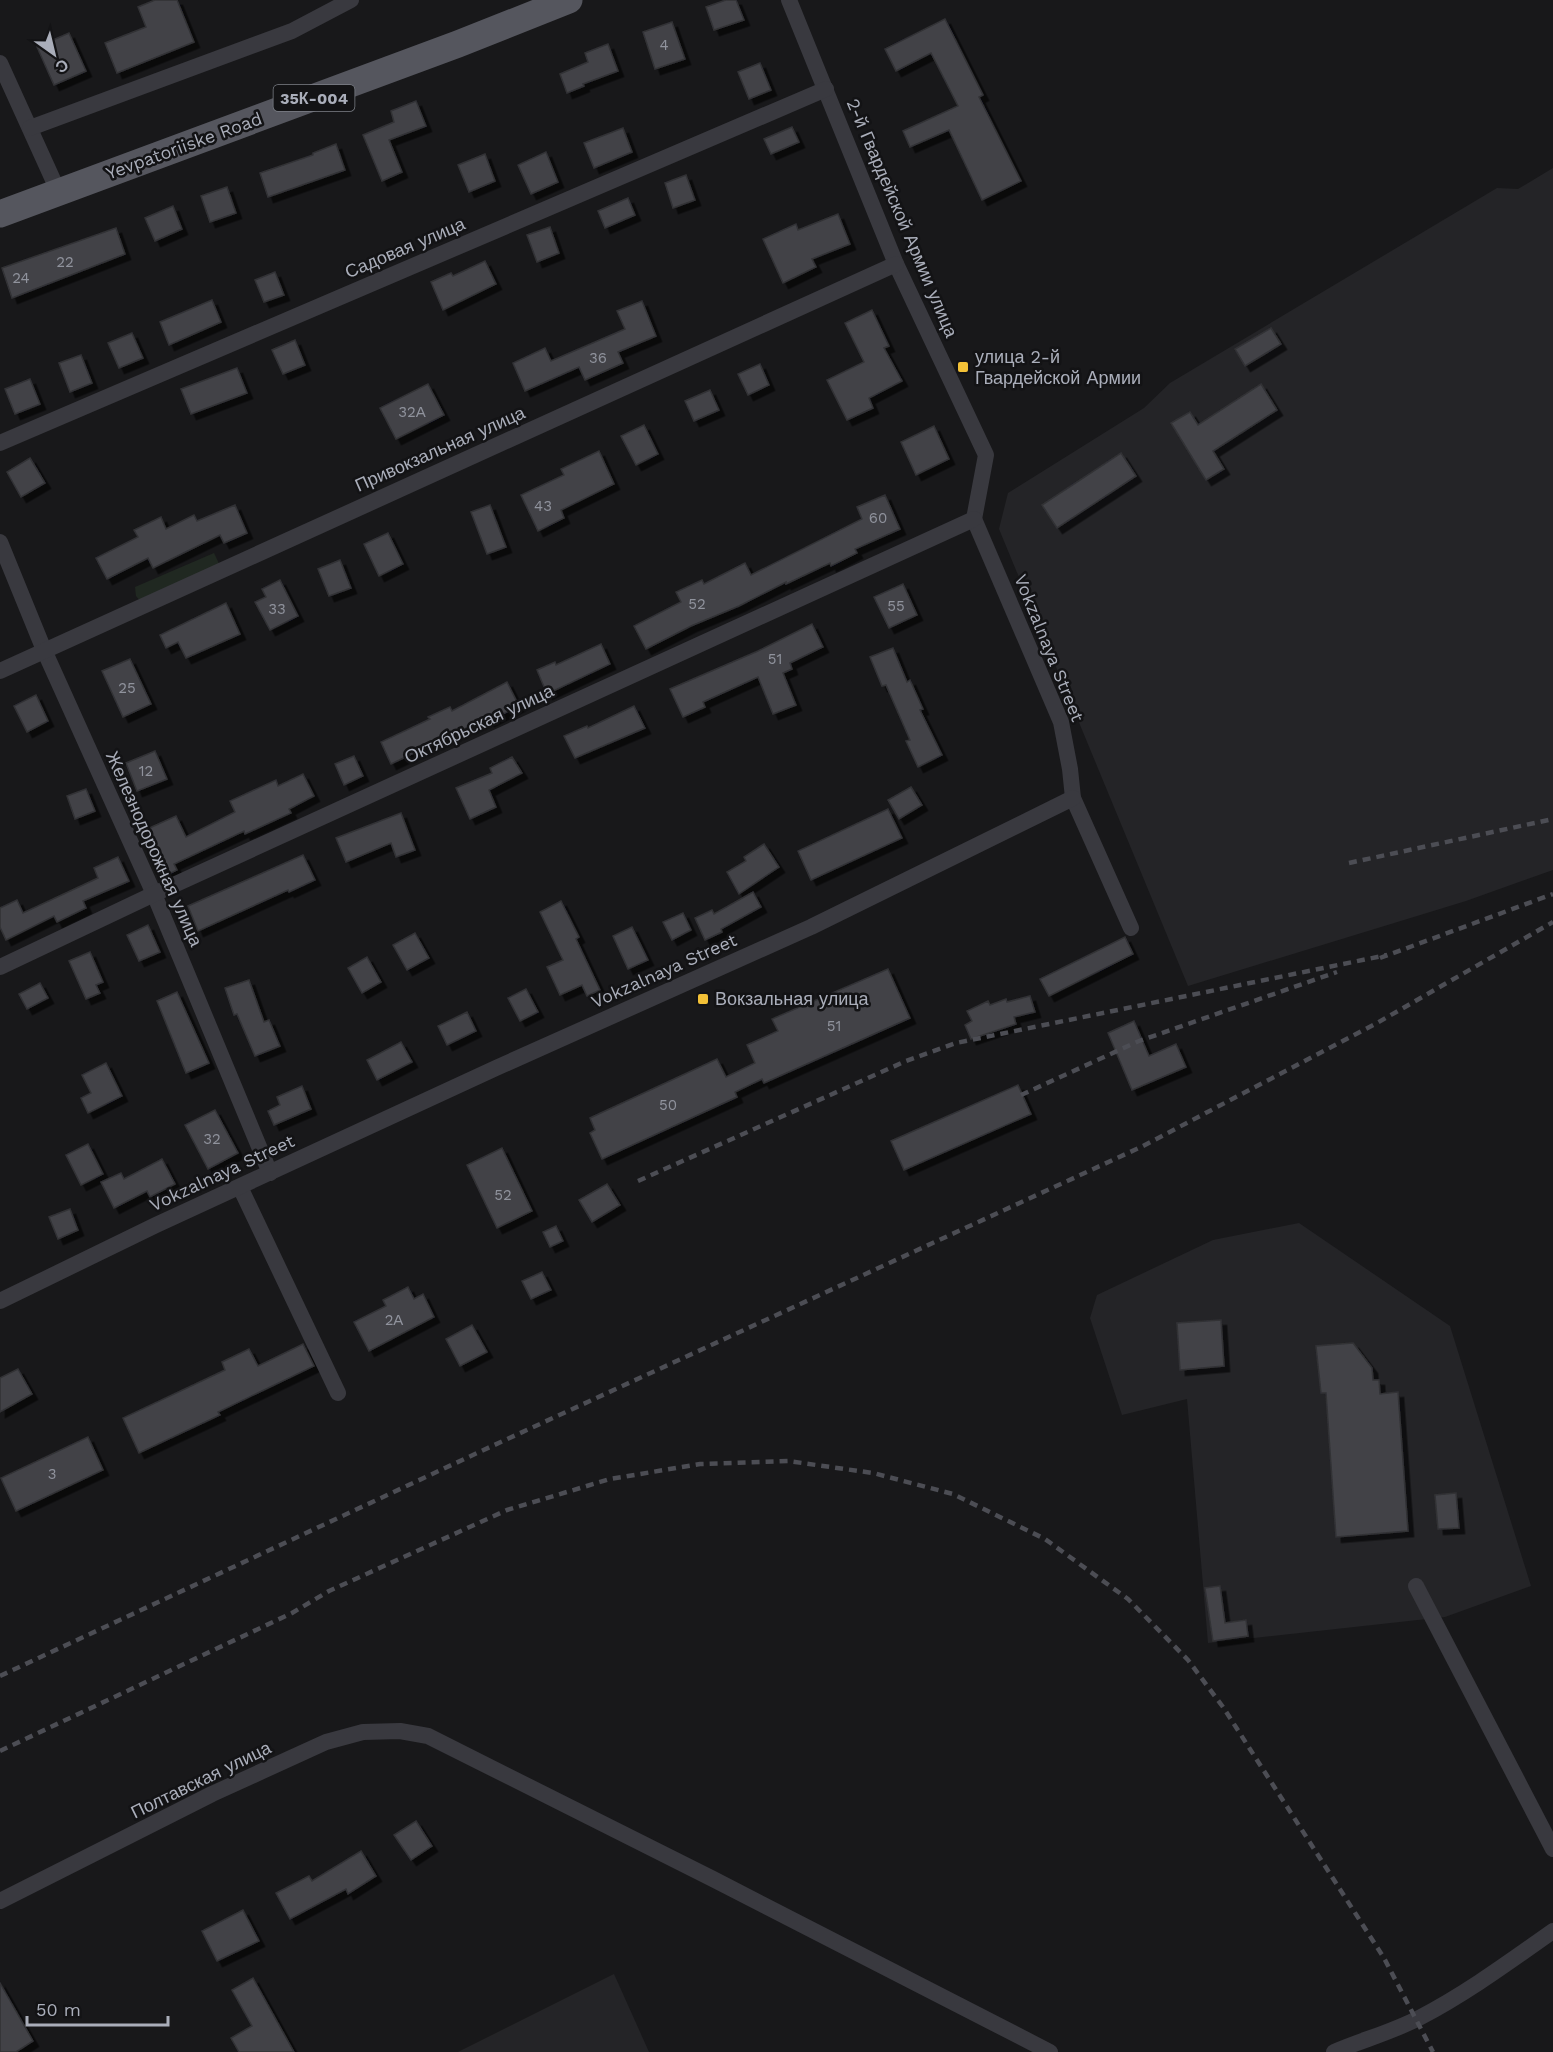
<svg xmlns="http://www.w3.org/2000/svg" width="1553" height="2052" viewBox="0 0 1553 2052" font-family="'Work Sans',sans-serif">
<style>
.built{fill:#242427}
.green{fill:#202821}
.building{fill:#424347;stroke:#323236;stroke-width:1.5;filter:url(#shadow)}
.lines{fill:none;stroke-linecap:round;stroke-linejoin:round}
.minor{stroke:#39393f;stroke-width:16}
.primary{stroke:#55565e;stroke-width:27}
.rail{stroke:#4c4d54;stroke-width:4.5;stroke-dasharray:8 6;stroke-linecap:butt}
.poi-dot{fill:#f3c137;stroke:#131315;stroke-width:2}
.labels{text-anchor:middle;stroke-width:5;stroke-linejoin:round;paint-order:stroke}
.number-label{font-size:15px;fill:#90939d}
.shield{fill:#131315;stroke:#7d8088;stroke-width:1.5}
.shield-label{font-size:16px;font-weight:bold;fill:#aaaeba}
.street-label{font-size:18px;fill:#aaaeba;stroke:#131315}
.poi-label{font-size:18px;fill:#aaaeba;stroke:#131315;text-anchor:start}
</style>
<defs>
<filter id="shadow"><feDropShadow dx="5.5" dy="5.5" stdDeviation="0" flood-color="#0009"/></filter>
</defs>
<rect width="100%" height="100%" fill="#18181a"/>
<!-- built -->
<g class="built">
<path d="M1553 168V870L1466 901 1188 986 999 529 1008 493 1144 408 1170 383 1497 188 1518 189Z"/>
<path d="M1299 1223 1450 1326 1531 1586 1445 1617 1208 1643 1187 1399 1122 1415 1090 1318 1097 1295 1213 1240Z"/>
<path d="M614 1974 649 2052H458Z"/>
</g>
<!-- green -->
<path class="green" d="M214 553 222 570 142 603 136 596 135 587Z"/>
<!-- building -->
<g class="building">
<path d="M155 0H177L194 42 117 73 105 43 146 27 138 7Z"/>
<path d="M726 0H736L744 20 714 30 706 7Z"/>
<path d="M945 19 983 95 979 97 1021 181 982 200 949 130 910 147 903 131 958 106 931 53 896 71 885 49Z"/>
<path d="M672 22 685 59 655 69 643 32Z"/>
<path d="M69 33 86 71 54 85 37 47Z"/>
<path d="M608 44 618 71 583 84 584 86 567 93 560 74 588 62 585 53Z"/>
<path d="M760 63 771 90 749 99 738 72Z"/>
<path d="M416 101 426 126 389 140 402 172 382 181 363 135 394 122 391 111Z"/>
<path d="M792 127 799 142 771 154 764 139Z"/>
<path d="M623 128 632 152 594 168 584 143Z"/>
<path d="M336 144 345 170 268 197 260 173 313 155V153Z"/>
<path d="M546 152 558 182 531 194 518 165Z"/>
<path d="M485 154 495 181 469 192 458 165Z"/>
<path d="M686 175 695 200 673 208 665 183Z"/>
<path d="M227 187 236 213 210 222 201 196Z"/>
<path d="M628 198 635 215 605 228 598 211Z"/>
<path d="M173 206 182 229 155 241 145 218Z"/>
<path d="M838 214 850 244 812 259 816 267 783 283 763 239 796 224 798 230Z"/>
<path d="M550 227 559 253 537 262 527 235Z"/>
<path d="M116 228 125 254 12 298 2 268Z"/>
<path d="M485 261 496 284 443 310 431 282 451 273 453 276Z"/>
<path d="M275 272 284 295 264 302 255 280Z"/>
<path d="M212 300 221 322 169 345 160 322Z"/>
<path d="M642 301 656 336 618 352 623 363 585 380 579 367 525 391 513 363 545 348 551 361 625 329 617 311Z"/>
<path d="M872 310 889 346 884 348 902 381 869 398 873 408 847 420 827 380 864 362 845 323Z"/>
<path d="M1271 328 1281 344 1245 366 1235 349Z"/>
<path d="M132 333 143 358 119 368 108 343Z"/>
<path d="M295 340 305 365 283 374 272 350Z"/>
<path d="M81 355 92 383 70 392 59 363Z"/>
<path d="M760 364 769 385 748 395 738 374Z"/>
<path d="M237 368 247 393 191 414 181 389Z"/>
<path d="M30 379 40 404 15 414 5 389Z"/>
<path d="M428 384 444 415 396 439 380 408Z"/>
<path d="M1261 384 1277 410 1213 451 1224 469 1206 480 1171 423 1190 412 1198 425Z"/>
<path d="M710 390 719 410 694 421 685 401Z"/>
<path d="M644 425 658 454 636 465 621 436Z"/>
<path d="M934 426 949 459 916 475 901 442Z"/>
<path d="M599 451 614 484 561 510 564 518 538 531 521 495 564 475 561 469Z"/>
<path d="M1121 453 1136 476 1057 528 1042 505Z"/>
<path d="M30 458 45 483 21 497 7 472Z"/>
<path d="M885 495 900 529 855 549 857 553 831 566 830 563 786 584V582L739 606 691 626 646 649 634 626 681 602 676 592 702 580 704 584 745 563 751 575 862 519 857 507Z"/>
<path d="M235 505 247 533 224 543 220 535 153 568 148 558 107 579 96 558 138 537 134 530 161 517 166 529 194 515 197 521Z"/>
<path d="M490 505 506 547 487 554 471 512Z"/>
<path d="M388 533 403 564 379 576 364 544Z"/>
<path d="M340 560 351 588 329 596 318 569Z"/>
<path d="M280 580 298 616 270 630 255 602 266 597 262 589Z"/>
<path d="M903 584 917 615 889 628 874 597Z"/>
<path d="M226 603 240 634 186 658 178 642 166 648 160 635Z"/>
<path d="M812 624 823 647 790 663 792 669 783 673 796 705 773 714 758 677 703 702 705 707 683 717 670 689 758 651Z"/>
<path d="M601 644 610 664 547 694 537 670 555 662 556 665Z"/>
<path d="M893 648 907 682 910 680 923 709 920 710 942 755 918 767 906 741 910 740 886 685 882 686 870 657Z"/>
<path d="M130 659 151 704 123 717 102 671Z"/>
<path d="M507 682 519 706 489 721 487 718 391 764 381 742 430 719 428 717 450 707 452 711Z"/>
<path d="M36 695 48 721 27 732 14 706Z"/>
<path d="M634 706 645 728 575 758 564 736 587 726 588 728Z"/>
<path d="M155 751 167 779 137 791 126 763Z"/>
<path d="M354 756 363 776 344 785 335 764Z"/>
<path d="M512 757 522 773 489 790 496 807 470 819 456 788 492 773 490 768Z"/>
<path d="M303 774 314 796 289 809 291 813 245 834 244 831 174 864 177 870 163 877 143 831 176 816 186 837 235 812 230 801 276 780 278 786Z"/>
<path d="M911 787 922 805 899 819 888 800Z"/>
<path d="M86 789 95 811 75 819 67 796Z"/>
<path d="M888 809 902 838 811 880 798 851Z"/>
<path d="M401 813 415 850 396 857 391 843 346 862 336 838Z"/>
<path d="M764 844 779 867 739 894 727 872 746 861 744 857Z"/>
<path d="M303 855 315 880 289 892 288 890 198 931 188 906Z"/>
<path d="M118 857 129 881 83 901 86 908 57 922 54 916 6 940 0 927V908L17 900 23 913 98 878 94 868Z"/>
<path d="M753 892 761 907 721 929 722 932 705 940 695 918 712 910 714 914Z"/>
<path d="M561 901 579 937 576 939 600 990 587 996 582 985 560 995 547 967 563 960 540 912Z"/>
<path d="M683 913 691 930 672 940 663 922Z"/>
<path d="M148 925 160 952 139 961 127 935Z"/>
<path d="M632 927 648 960 628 969 613 936Z"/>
<path d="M415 933 429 958 407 970 393 945Z"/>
<path d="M1125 937 1133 954 1049 996 1040 979Z"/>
<path d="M90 952 103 982 96 985 100 993 86 999 69 961Z"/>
<path d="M367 957 381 982 362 993 348 968Z"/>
<path d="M888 969 910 1018 764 1083 762 1079 735 1092 737 1097 602 1159 590 1133 595 1130 590 1118 717 1059 726 1077 755 1063 747 1045 778 1031 772 1019Z"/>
<path d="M249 980 264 1022 269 1020 280 1046 255 1056 237 1014 234 1015 225 988Z"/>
<path d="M40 983 48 998 27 1009 19 994Z"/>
<path d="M526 989 538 1012 520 1021 508 998Z"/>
<path d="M177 992 209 1063 186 1073 157 1001Z"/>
<path d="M1030 996 1035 1012 1014 1017 1016 1024 971 1039 965 1025 972 1021 967 1011 988 1001 990 1005 1006 999 1007 1002Z"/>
<path d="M467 1012 476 1031 447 1045 438 1026Z"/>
<path d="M1134 1021 1149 1056 1176 1044 1186 1067 1132 1090 1108 1033Z"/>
<path d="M401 1042 412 1062 377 1080 367 1060Z"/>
<path d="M106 1063 122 1096 88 1113 81 1098 91 1093 82 1075Z"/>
<path d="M1018 1085 1031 1114 904 1170 891 1141Z"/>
<path d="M302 1086 311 1109 274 1125 268 1111 280 1105 277 1097Z"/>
<path d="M215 1110 238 1153 208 1169 185 1125Z"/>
<path d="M88 1144 103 1174 81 1185 66 1155Z"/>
<path d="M502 1148 532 1211 497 1228 467 1165Z"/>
<path d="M162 1159 175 1184 150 1197 147 1191 114 1208 101 1182 121 1173 124 1179Z"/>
<path d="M607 1184 620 1205 592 1222 579 1200Z"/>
<path d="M70 1209 78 1230 58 1239 49 1217Z"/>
<path d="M556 1226 563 1241 550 1247 543 1232Z"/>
<path d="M542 1272 551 1290 531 1299 522 1281Z"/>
<path d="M408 1287 414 1299 423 1294 434 1317 369 1351 354 1322 386 1306 383 1300Z"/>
<path d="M1221 1320 1224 1366 1180 1370 1177 1323Z"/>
<path d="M472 1325 487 1352 460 1366 446 1339Z"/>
<path d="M1353 1343 1372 1368 1373 1380H1379L1380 1394 1398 1392 1408 1531 1336 1537 1326 1393H1321L1316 1346Z"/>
<path d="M303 1344 314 1366 218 1412 220 1415 139 1453 123 1418 225 1370 222 1362 249 1349 258 1366Z"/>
<path d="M18 1369 32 1394 0 1412V1378Z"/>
<path d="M88 1437 103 1470 16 1511 1 1478Z"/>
<path d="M1456 1493 1459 1528 1438 1529 1435 1495Z"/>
<path d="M1220 1586 1225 1623 1246 1620 1248 1636 1213 1641 1205 1588Z"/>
<path d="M416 1821 432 1846 411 1860 394 1835Z"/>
<path d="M361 1851 376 1876 348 1894 346 1889 290 1919 276 1893 309 1876 312 1881Z"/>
<path d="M243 1910 259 1941 217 1961 202 1931Z"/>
<path d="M253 1978 294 2052H239L231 2038 252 2026 232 1990Z"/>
<path d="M0 1983 33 2041 16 2052H0Z"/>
</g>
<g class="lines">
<!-- minor -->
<g class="minor">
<path d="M789 0 896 264 986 455 974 519"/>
<path d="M0 63 59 193"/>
<path d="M30 128 292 31 351 0"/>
<path d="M0 443 826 89"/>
<path d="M974 519 1061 722 1070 769 1073 798 1131 928"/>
<path d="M0 542 44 650 154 894 270 1173"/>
<path d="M0 671 896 264"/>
<path d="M0 967 154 894 974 519"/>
<path d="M240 1187 338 1393"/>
<path d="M0 1301 156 1225 496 1068 811 927 1073 798"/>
<path d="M1416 1586 1553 1849"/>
<path d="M0 1901 212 1794 326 1742 363 1732 400 1731 428 1736 713 1879 1050 2052"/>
<path d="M1334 2052C1362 2040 1392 2032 1419 2018 1467 1993 1509 1962 1553 1931"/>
</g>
<!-- primary -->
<path class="primary" d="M0 214 458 44 569 0"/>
<!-- rail -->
<g class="rail">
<path d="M1349 863 1553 819"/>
<path d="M1380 958 1553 894"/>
<path d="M1021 1095 1139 1041 1337 972"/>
<path d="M638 1181 906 1061 956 1043 1387 955"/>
<path d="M0 1676 490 1447 1141 1147 1377 1023 1553 922"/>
<path d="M0 1751 292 1613 329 1591 507 1510 610 1479 700 1464 788 1461 873 1473 953 1494 1045 1539 1128 1599 1188 1660 1223 1707 1384 1958 1433 2052"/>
</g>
</g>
<!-- markers -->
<g class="poi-dot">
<rect x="957" y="361" width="12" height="12" rx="3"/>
<rect x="697" y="993" width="12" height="12" rx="3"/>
</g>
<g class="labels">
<!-- number labels -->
<g class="number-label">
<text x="664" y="50">4</text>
<text x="65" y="267">22</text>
<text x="21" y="283">24</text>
<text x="598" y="363">36</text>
<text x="412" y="417">32А</text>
<text x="543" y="511">43</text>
<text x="878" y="523">60</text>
<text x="697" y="609">52</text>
<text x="896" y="611">55</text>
<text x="277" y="614">33</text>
<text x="775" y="664">51</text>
<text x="127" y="693">25</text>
<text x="146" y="776">12</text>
<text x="834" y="1031">51</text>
<text x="668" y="1110">50</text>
<text x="212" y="1144">32</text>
<text x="503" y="1200">52</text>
<text x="394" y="1325">2А</text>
<text x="52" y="1479">3</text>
</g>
<!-- shield labels -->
<rect class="shield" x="273.5" y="85" width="81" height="26" rx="4.5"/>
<g class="shield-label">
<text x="314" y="104">35К-004</text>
</g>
<!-- street labels -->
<g class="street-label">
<text transform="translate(184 146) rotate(-20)" y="6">Yevpatoriiske Road</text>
<text transform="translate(902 218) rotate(67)" y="6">2-й Гвардейской Армии улица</text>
<text transform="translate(405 248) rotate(-23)" y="6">Садовая улица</text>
<text transform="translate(440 449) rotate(-24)" y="6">Привокзальная улица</text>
<text transform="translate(1049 648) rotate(68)" y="6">Vokzalnaya Street</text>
<text transform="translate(479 724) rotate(-25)" y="6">Октябрьская улица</text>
<text transform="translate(154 849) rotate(66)" y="6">Железнодорожная улица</text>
<text transform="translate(664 971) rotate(-24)" y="6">Vokzalnaya Street</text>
<text transform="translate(222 1173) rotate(-25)" y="6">Vokzalnaya Street</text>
<text transform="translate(201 1780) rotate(-26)" y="6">Полтавская улица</text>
</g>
<!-- poi labels -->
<g class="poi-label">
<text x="975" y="363">улица 2-й<tspan x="975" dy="21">Гвардейской Армии</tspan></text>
<text x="715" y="1005">Вокзальная улица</text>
</g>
</g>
<!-- north arrow -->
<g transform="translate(54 54) rotate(146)" stroke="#131315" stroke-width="4.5" paint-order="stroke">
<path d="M0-4.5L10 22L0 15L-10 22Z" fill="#aaaeba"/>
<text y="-9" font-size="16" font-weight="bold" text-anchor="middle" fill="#aaaeba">С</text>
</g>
<!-- scale -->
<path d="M27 2016v9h141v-9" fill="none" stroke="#aaaeba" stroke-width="3"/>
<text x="36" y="2016" font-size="18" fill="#aaaeba" stroke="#131315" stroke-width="4.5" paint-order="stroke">50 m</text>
</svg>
